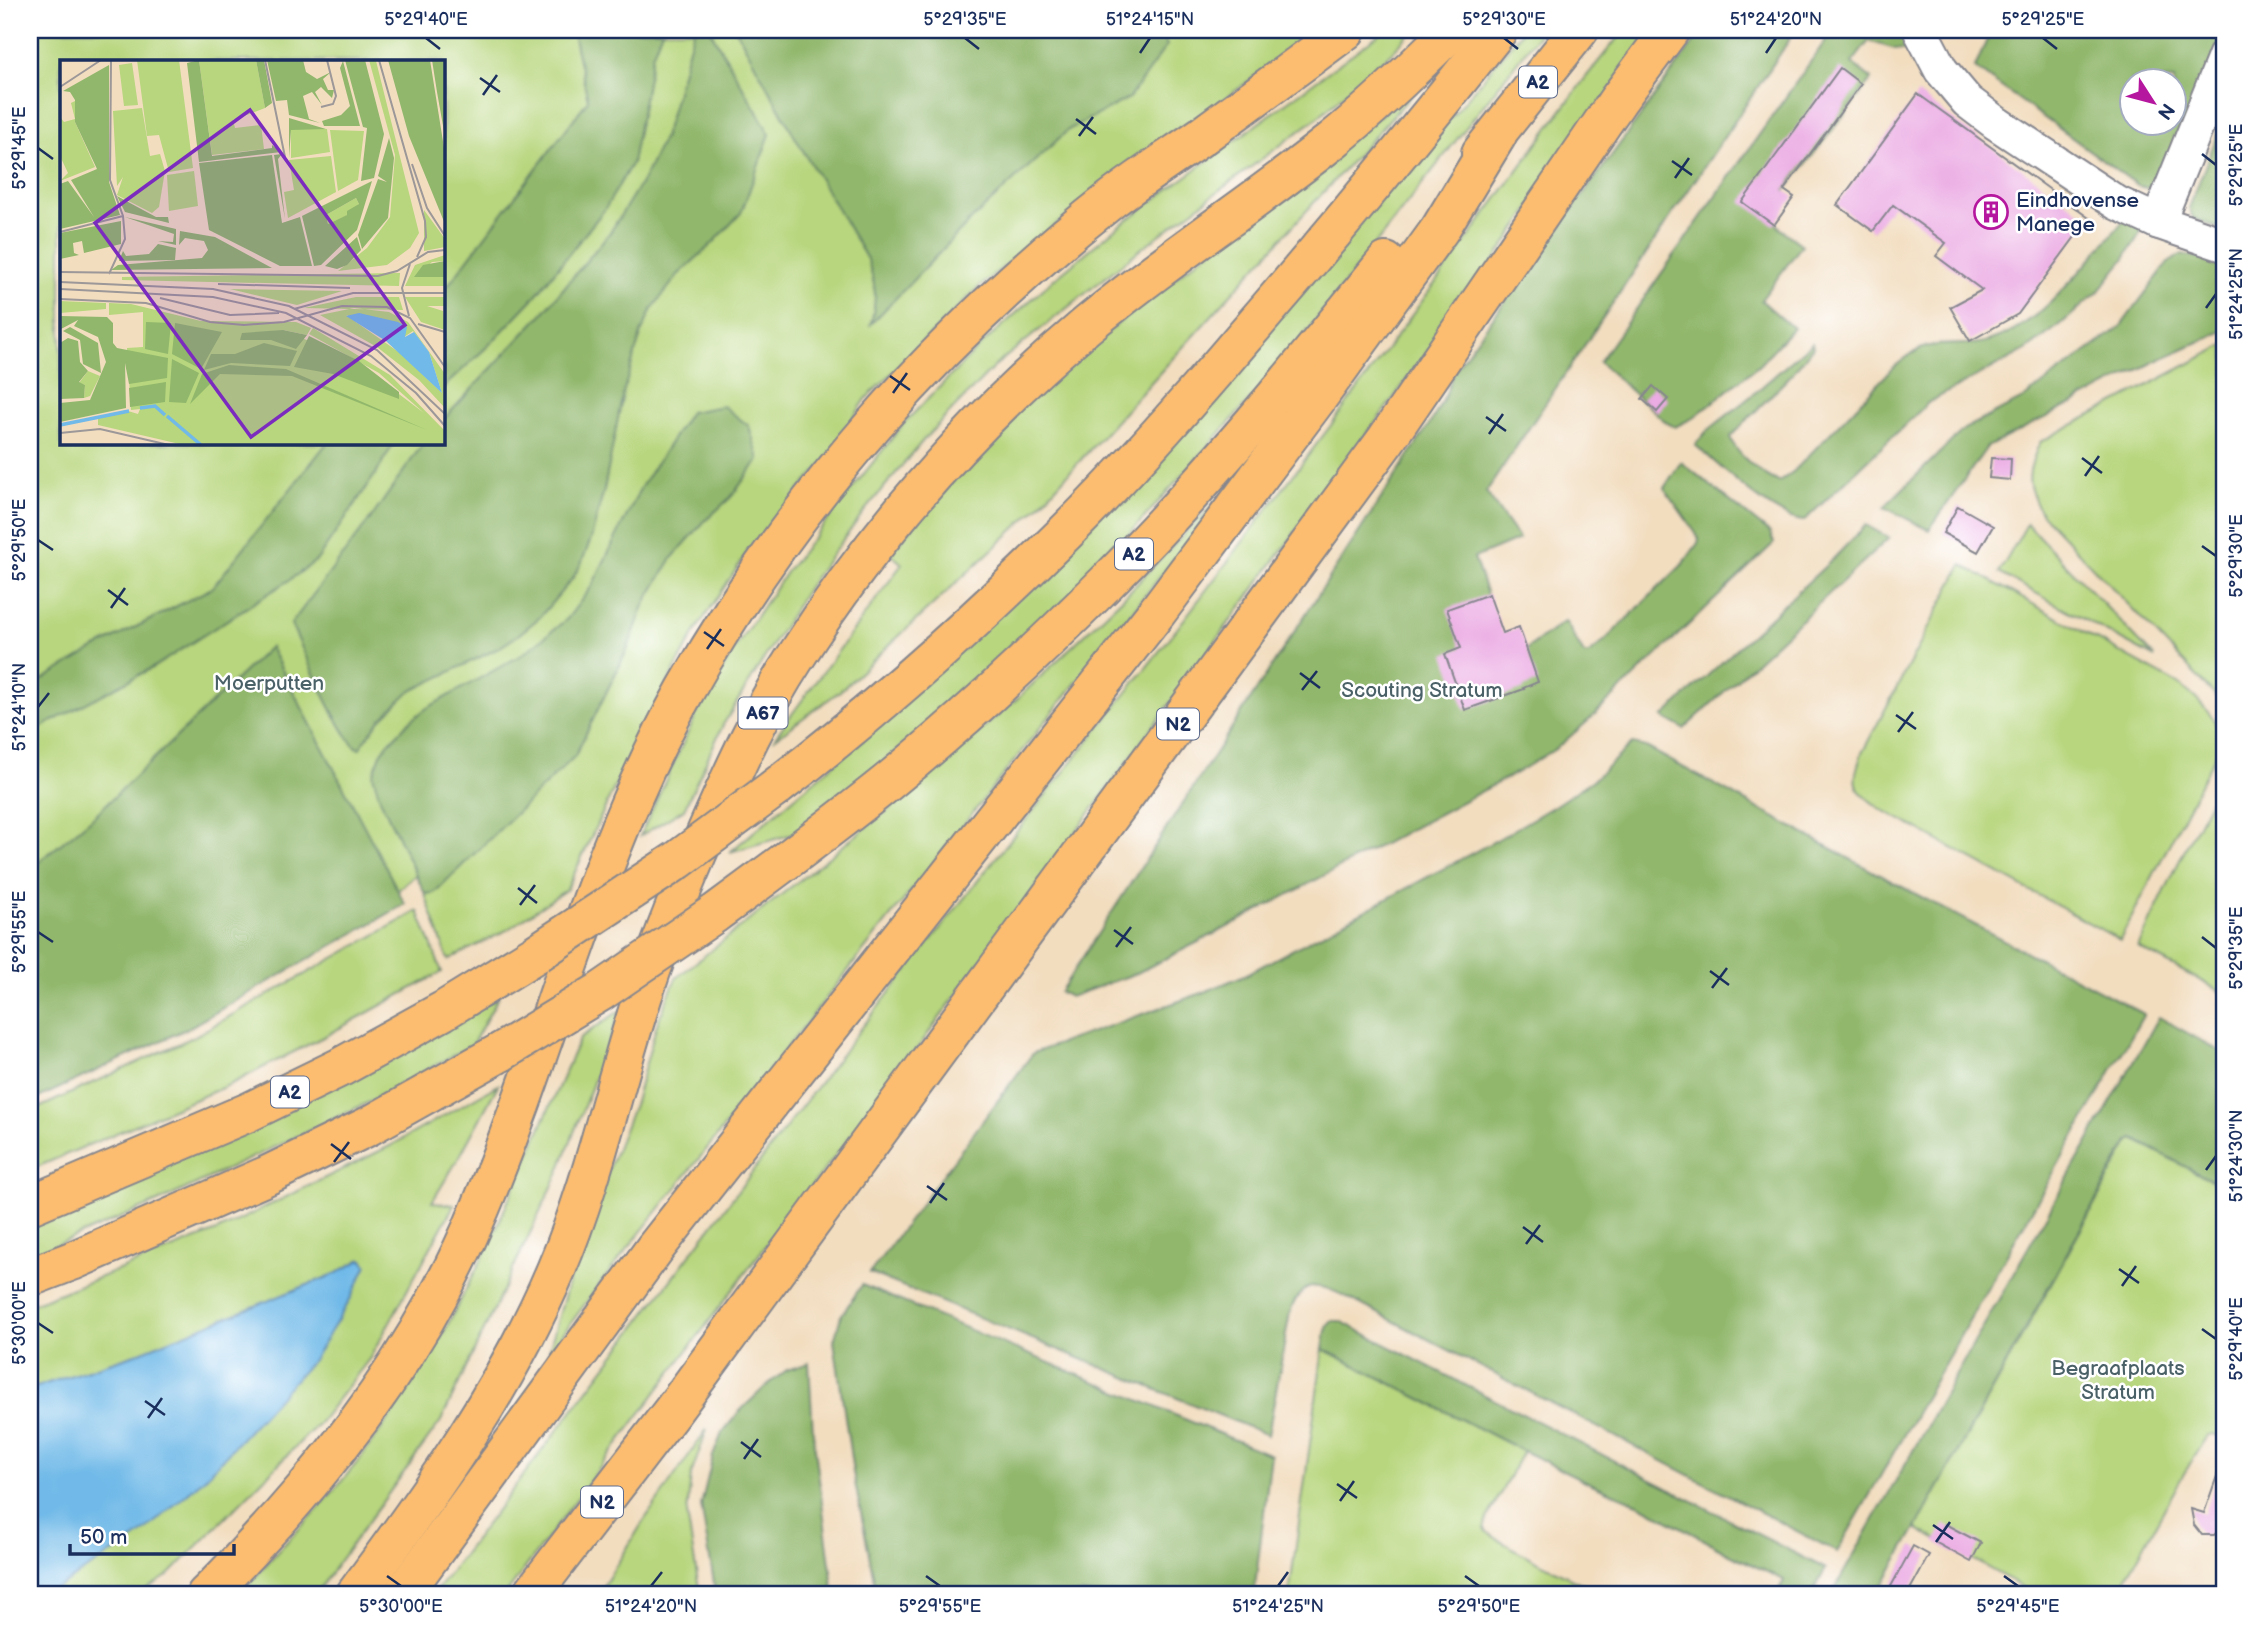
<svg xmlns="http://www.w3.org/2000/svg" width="2255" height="1625" viewBox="0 0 2255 1625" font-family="'Balsamiq Sans',sans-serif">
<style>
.green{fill:#b7d67d;stroke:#69826e;stroke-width:2;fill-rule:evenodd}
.forest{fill:#91b76c;stroke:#567365;stroke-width:2;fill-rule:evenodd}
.water{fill:#70b9e8;stroke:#4674a3;stroke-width:2}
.building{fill:#ebabe3}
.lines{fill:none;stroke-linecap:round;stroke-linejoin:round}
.minor-casing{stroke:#86868e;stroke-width:37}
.highway-casing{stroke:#86868e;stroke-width:42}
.minor{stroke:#fff;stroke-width:33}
.highway{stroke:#fcbd6f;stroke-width:38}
.highway-bridge-casing{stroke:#86868e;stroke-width:42;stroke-linecap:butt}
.highway-bridge{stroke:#fcbd6f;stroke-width:38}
.ticks{fill:none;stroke:#1b2f5e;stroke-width:2.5}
.labels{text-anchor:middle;stroke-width:5;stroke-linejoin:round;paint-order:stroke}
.shield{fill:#fff;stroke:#5f6d8e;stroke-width:2}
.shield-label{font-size:19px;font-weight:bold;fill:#1b2f5e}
.poi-label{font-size:21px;fill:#1b2f5e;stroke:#fff;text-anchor:start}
.park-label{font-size:21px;fill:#4a6167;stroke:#fff}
.inset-river{fill:none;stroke:#70b9e8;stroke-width:3.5}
.inset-road{fill:none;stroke:#9c9798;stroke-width:2}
.view{fill:#7b2cbf;fill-opacity:0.15;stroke:#7b2cbf;stroke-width:3.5}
.inset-edge{fill:none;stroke:#1b2f5e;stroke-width:3.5}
.neatline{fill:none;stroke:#1b2f5e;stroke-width:2.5}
.ticks-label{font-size:18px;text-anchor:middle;fill:#1b2f5e}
</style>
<rect width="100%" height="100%" fill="#fff"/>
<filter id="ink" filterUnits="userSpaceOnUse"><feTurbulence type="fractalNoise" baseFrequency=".0143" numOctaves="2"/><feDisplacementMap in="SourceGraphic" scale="14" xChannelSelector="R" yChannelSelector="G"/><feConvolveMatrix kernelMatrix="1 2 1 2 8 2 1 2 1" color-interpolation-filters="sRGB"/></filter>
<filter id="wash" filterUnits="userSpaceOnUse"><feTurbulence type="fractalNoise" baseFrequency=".00686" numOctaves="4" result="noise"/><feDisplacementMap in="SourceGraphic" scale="28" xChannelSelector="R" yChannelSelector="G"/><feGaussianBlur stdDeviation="1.57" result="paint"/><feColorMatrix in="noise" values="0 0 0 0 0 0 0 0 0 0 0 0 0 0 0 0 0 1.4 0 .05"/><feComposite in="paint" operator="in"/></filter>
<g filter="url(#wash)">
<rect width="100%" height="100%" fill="#f2ddbf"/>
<!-- green -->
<g class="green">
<path d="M30 30H1317L1046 232 978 288 866 399 826 460 749 550 698 627 638 737 567 889 507 930 448 960 425 894 434 892 575 756 627 650 633 633 549 761 376 909 30 1087ZM61 61H443V443H61ZM949 241 950 242 871 323C878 291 925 261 949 241Z"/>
<path d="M1385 30H1413L1392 52 1317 118 1142 248 997 364 926 437 866 509 810 584 723 725 684 809 640 836 695 717 735 648 787 571 905 422 978 348 1054 279 1116 228Z"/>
<path d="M1523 30H1542L1282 364 1099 568 988 674 803 831 730 852 866 737 1455 113Z"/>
<path d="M1624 30H1654L1493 262 895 1079 772 1237 505 1595H433L849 1044 1176 630 1341 412 1586 77Z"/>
<path d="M1427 78 1038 507 840 691 773 740 902 564 890 553 1019 402Z"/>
<path d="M2225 345V706L2041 513C2024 482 2027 473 2040 442Z"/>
<path d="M1239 477 602 1281 548 1354 579 1245 635 1102 657 1024 676 978 902 799 1018 698 1128 593Z"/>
<path d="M2027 524 2155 658 1999 573Z"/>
<path d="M1962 565 2176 683C2198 697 2211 715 2225 736L2120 940 1879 808C1852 787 1851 785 1862 753Z"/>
<path d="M2225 774V994L2138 947 2188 843Z"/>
<path d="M418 911 442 972 327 1035 231 1084 30 1170V1112L191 1038Z"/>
<path d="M498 998 472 1045 365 1104 160 1201 30 1256V1220Z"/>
<path d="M621 1010 558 1174 441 1421 315 1595H240L276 1553 319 1508 356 1464 391 1416 438 1343 487 1249 580 1038Z"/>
<path d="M498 1085 461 1154 432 1202 454 1205 370 1358 320 1422 169 1575 137 1595H43L54 1590 361 1259 335 1274 130 1356 30 1389V1305L217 1231 390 1146Z"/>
<path d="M2131 1139H2134L2225 1188V1438L2213 1435 2208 1436 2183 1475 2117 1595H2037L1916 1528Z"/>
<path d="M1323 1349 1523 1451 1487 1519C1486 1522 1484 1526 1485 1529 1491 1541 1587 1586 1605 1595H1289Z"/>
<path d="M707 1429 691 1475 687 1514 700 1595H598L643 1522Z"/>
</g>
<!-- forest -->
<g class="forest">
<path d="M572 30H662L652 56 632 163 605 209 532 300 489 345 443 388V292L588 100Z"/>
<path d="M694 30H710L770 134 741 213 713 243 679 274 652 309 642 331 623 393 604 490 591 539 581 564 573 578 540 617 517 636 499 648 409 692 380 720 359 749C341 740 302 647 291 624L374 514 422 445 424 443H443V420L543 313 611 231 645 176 665 134Z"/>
<path d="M736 30H1158L1167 45 1129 98 1068 130 967 224 871 324C877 297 876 287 868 261L795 137Z"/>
<path d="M1703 30H1796L1486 492 1519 539 1474 558 1502 636 1525 650 1565 621 1584 654H1589L1599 646 1683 564 1698 543 1699 539 1695 532 1664 488 1681 462 1770 533 1774 543 1589 720 1557 748 1518 772 1222 930 1137 973 1070 997 1060 992 1434 417 1445 396 1454 371Z"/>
<path d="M1833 30H1906L1916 49C1897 52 1885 46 1869 41L1852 63 1872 79 1768 213 1781 229 1802 245 1761 300 1793 328 1759 365 1693 418 1675 427 1667 423 1599 362Z"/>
<path d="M1991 30H2225L2197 97 2153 190 2139 186 1975 68ZM2132 80H2174V122H2132Z"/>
<path d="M2225 115V231L2193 218 2189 208Z"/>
<path d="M2129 213 2144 227 2125 258 2098 292 2060 325 2026 350 1929 402 1804 521C1773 519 1720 465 1695 445L1706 432 1750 397 1812 343 1813 347 1790 376 1730 437C1737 456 1761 474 1779 482L1794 471 1892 369C1903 360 1916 349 1929 346 1948 342 1969 347 1988 341 2030 328 2055 299 2084 267 2099 249 2115 232 2129 213Z"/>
<path d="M2182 254 2225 262V330L2154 362 1987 447 1929 530 1884 507 1964 429 2023 399 2120 327 2167 264Z"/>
<path d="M723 406 749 426 759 459 731 497 704 522 672 558 645 603 627 650 575 756 434 893 425 894 380 799 373 775 381 754 388 744 409 722 427 708 523 654 567 619 592 586 641 487 690 412Z"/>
<path d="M327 443H394L379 469 317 560 291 579 154 667 47 724 30 735V687L99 646 212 588Z"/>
<path d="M1866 525 1889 538 1684 729 1663 717 1833 559Z"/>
<path d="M270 647 405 904 188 1028 30 1102V869L91 819Z"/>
<path d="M1632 744 1646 747 1872 871 2144 1014 1837 1552 1349 1298C1321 1285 1303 1276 1290 1312L1268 1435 870 1273 1033 1053 1202 993 1247 974 1495 841 1554 806 1593 780Z"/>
<path d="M2159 1017 2225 1054V1188L2134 1139 2128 1142 1916 1528 1878 1593 1882 1595H1831Z"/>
<path d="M862 1285 1271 1455 1254 1595H1093L1082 1593 1079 1595H877L853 1472 834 1341 841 1316Z"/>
<path d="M1332 1321H1340L1826 1569 1811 1595H1778L1784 1580 1730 1554 1637 1503 1594 1485 1523 1451 1323 1349C1325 1339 1324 1328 1332 1321Z"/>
<path d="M809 1363 813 1433 834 1595H716L701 1505 713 1456 722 1433 739 1412 766 1386 787 1370Z"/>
</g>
<!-- water -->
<path class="water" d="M362 1259 367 1265 349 1302 313 1360 205 1478 139 1536 54 1590 43 1595H30V1389L130 1356 335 1274Z"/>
<g id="blocks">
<!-- building -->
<g class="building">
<path d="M1840 68 1861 84 1784 190 1794 197 1774 225 1742 202Z"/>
<path d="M1918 94 2089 218 2018 314 1970 341 1950 307 1982 290 1936 256 1946 243 1893 205 1873 231 1837 205Z"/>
<path d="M1653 386 1668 399 1657 412 1642 399Z"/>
<path d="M1991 458 2011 459 2010 480 1989 478Z"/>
<path d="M1958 506 1993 526 1978 552 1943 533Z"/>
<path d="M1489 594 1503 633 1519 627 1538 682 1523 688 1524 689 1465 710 1445 654 1461 648 1447 609Z"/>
<path d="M2223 1459 2225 1460V1526L2214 1535H2202L2194 1525 2191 1509 2204 1513Z"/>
<path d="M1945 1524 1981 1543 1971 1562 1935 1542Z"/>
<path d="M1913 1546 1929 1555 1907 1595H1899L1889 1590Z"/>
</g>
</g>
</g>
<g filter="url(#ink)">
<use href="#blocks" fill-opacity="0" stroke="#86868e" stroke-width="2"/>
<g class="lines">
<!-- minor casing -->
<g class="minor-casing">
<g id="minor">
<path d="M1920 30 1941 70 1967 101 1996 123 2117 203 2158 222 2225 245"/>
<path d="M2158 222 2225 56"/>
</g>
</g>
<!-- highway casing -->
<g class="highway-casing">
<g id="highway">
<path d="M1481 153 1579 30"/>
<path d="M775 788C877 710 973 624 1064 534 1127 472 1185 406 1242 339 1330 238 1415 135 1498 30"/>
<path d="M714 914C773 871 831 828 888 782 964 720 1037 652 1107 582 1207 482 1297 372 1386 262"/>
<path d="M30 1205 249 1112 341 1067 443 1011 537 953"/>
<path d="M30 1277 72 1261 266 1176 369 1126 501 1052"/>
<path d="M206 1595C232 1570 256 1543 281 1516 363 1424 433 1323 480 1209 552 1037 593 855 685 691 792 500 940 334 1112 199 1141 177 1172 157 1202 136 1250 101 1298 66 1346 30"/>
<path d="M355 1595C431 1493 506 1388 556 1270 591 1188 610 1101 636 1017 656 951 682 887 710 824 735 767 761 710 795 658 875 533 972 422 1086 326 1164 261 1250 206 1329 143 1373 108 1413 69 1452 30"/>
<path d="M402 1595 656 1247 1157 612 1319 396 1440 229 1497 135"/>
<path d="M531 1595 674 1409 1386 440 1618 100 1670 30"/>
</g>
</g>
<!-- minor -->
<use href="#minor" class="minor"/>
<!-- highway -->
<use href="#highway" class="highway"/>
<!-- highway-bridge casing -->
<g class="highway-bridge-casing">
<g id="highway-bridge">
<path d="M537 953 678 860 775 788"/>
<path d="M501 1052 600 992 714 914"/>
</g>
</g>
<!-- highway-bridge -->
<use href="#highway-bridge" class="highway-bridge"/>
</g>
</g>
<!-- ticks -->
<path class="ticks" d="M426 38 440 49M965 38 979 49M1504 38 1518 49M2043 38 2057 49M1140 53 1150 38M1766 53 1776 38M480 78 500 92M483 95 497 75M1076 119 1096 134M1079 136 1093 117M38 148 53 159M2202 154 2216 165M1672 161 1692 175M1675 178 1689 158M2206 308 2216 294M890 376 910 390M893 393 907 373M1486 417 1506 431M1489 434 1503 414M2082 458 2102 473M2085 476 2099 456M38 540 53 550M2202 546 2216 556M108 590 128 605M111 608 125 588M704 632 724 646M707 649 721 629M1300 673 1320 688M1302 690 1317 671M38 707 49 693M1896 715 1916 729M1898 732 1913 712M518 888 537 903M520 905 535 885M1114 930 1133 944M38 932 53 942M2202 937 2216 948M1116 947 1131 927M1710 971 1729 985M1712 988 1727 968M331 1144 351 1159M334 1162 349 1142M2206 1170 2216 1156M927 1186 947 1200M930 1203 944 1183M1523 1227 1543 1242M1526 1244 1540 1225M2119 1269 2139 1283M2122 1286 2136 1266M38 1323 53 1333M2202 1329 2216 1339M145 1401 165 1415M148 1418 162 1398M741 1442 761 1457M744 1459 758 1439M1337 1484 1357 1498M1340 1501 1354 1481M1933 1525 1953 1539M1936 1542 1950 1522M387 1576 401 1586M926 1576 940 1586M1465 1576 1479 1586M2004 1576 2018 1586M651 1586 662 1572M1278 1586 1288 1572"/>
<!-- icons -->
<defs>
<g id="building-ring" transform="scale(1.75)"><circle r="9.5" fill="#fff" stroke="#b5179e" stroke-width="1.5"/><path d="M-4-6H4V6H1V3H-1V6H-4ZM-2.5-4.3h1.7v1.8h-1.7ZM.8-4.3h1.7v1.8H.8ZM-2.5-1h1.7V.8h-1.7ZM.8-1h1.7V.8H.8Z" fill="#b5179e"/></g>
</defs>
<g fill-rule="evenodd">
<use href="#building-ring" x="1991" y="212"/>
</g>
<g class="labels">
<!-- shield labels -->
<g class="shield">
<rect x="1519" y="66.5" width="38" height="31" rx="5"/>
<rect x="1115" y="538.5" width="38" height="31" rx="5"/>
<rect x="738.5" y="697.5" width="49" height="31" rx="5"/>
<rect x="1157" y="708.5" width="42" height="31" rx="5"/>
<rect x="271" y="1076.5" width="38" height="31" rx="5"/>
<rect x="581" y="1486.5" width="42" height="31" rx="5"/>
</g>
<g class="shield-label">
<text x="1538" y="89">A2</text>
<text x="1134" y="561">A2</text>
<text x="763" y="720">A67</text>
<text x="1178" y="731">N2</text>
<text x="290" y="1099">A2</text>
<text x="602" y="1509">N2</text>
</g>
<!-- poi labels -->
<g class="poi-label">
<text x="2016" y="207">Eindhovense<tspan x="2016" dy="24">Manege</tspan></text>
</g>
<!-- park labels -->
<g class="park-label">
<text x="269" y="690">Moerputten</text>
<text x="1422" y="697">Scouting Stratum</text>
<text x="2118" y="1375">Begraafplaats<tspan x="2118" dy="24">Stratum</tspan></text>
</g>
</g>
<!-- overview -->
<g transform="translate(60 60)">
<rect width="385" height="385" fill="#f2ddbf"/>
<path d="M77 0H119L133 108 109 112 99 75 87 76ZM139 0H196L205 48 173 60 175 68 201 65 204 89 152 95ZM309 0 316 1 359 173 350 188 327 205 278 211 307 188 330 157 335 95ZM72 3 78 45 64 46 59 5ZM15 41 17 45 15 62 35 107 0 121 8 113 0 96V57L4 62 15 59 11 43ZM82 48 90 96 100 94 105 111 99 147 92 153 57 135 63 117 57 126 53 51ZM231 69H267L270 92 231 98ZM270 70 304 71 298 120 278 131ZM271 96 276 132 228 158 224 132 234 130 229 100ZM134 111 138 146 109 151 107 115ZM296 138 299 144 288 155 268 164 266 155ZM364 150 385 179V187L364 191ZM385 195V201L372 202 355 217H385V226H345L355 205ZM340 213 339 226 62 220V217ZM170 229 282 231 237 245ZM296 237H339L343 250 244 248ZM345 237H385V246H367L383 251 385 270 361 262ZM0 241 46 243V249L0 253ZM49 243 71 244 141 261 236 262 251 268 247 275 223 270 294 300 364 353 319 313 249 274 253 268 330 315 385 371V385H124L38 365V357L68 351 78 354 80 349 71 350 67 288 83 287V252L49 255ZM294 248 329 252 348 262 385 314V348L359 320 317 287 260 255ZM286 255 344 277 353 271 369 292 382 333 340 293ZM28 311 40 316 30 336 24 338 25 325 19 323Z" fill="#b7d67d" fill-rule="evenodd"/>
<path d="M139 0 152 96 212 88V85L221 92 139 102 127 3ZM196 0H204L212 43 205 48ZM207 0H243L246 12 257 19 271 12 263 19 268 30H274L272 38 261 27 255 32 262 45 252 32 243 36 249 59 260 63 229 55 227 40 216 41ZM285 0H305L324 74 314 118 301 121 307 68 303 67ZM328 0H370L385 94V164L349 76ZM372 0H385V77L377 32ZM283 1 300 66H264L262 61 281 55 290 46 280 8ZM49 5V122L60 155 0 169V124L8 121 34 157 11 120 37 109 15 62V40L10 32 3 31ZM229 58 266 69 231 70 229 98ZM329 78 334 98 328 158 302 189 298 175 318 119 327 122 318 116ZM222 94 218 99 225 159 214 95ZM212 95 222 163 240 157 252 206H220L149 170 139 103ZM312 121 297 170 261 205 254 206 242 156ZM296 138 299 144 287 151V155L268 164 266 155ZM57 136 96 157H108L109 163 65 152ZM65 157 116 169V185L98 181 113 182 114 174ZM61 161V184L24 193 22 181 13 183 14 193 19 195 0 199V173ZM120 171 155 177 212 208 51 210 58 205 142 198 148 190 144 181 125 178 119 185ZM297 177 301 190 287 205 277 209 265 206ZM98 184 116 188 115 200 59 201 63 191 66 196 89 194ZM385 201V217H354L363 205ZM0 256 47 257 53 263V283L57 288 108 298 107 318 69 324 65 303 66 348 0 362V343L30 340 46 302 38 277 14 266 18 260 1 269ZM86 262 111 263 108 294 85 289ZM115 263 162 272 141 309 112 294ZM10 267 38 283 41 313 23 304 20 280 3 271ZM223 270 247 275 236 289 211 280H180L182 273ZM249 276 299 301 339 332V339L273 314 234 307ZM8 278 18 281 20 302 28 311 19 322 25 325 24 338 0 339V283ZM204 283 237 291 230 306 171 303 144 310 151 294H175ZM112 299 139 313 126 343 109 342ZM169 305 226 309 367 370 232 316 160 314 130 344 142 314ZM106 322 105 342 70 347 69 328Z" fill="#91b76c" fill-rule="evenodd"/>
<path d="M299 253 338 262 347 267 345 277 354 272 369 292 382 333 326 281 286 256Z" fill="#70b9e8"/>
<path class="inset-river" d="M80 348 95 346 105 355M107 356 141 385M0 365 69 351"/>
<path class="inset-road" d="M205 0 225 97M319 0 365 161 366 177 357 197M0 27 41 0M261 47 273 44 276 36 267 0M352 104 367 148 385 176M0 172 63 156M0 212 318 216 337 211 368 192 385 190M49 214 65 179 63 156 50 120 51 0M0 222 153 229 229 246 317 290 385 354M158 224 290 228M0 229 153 237 226 253 311 296 356 333 385 366M100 238 170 255 219 253M0 239 86 243 150 262 184 265 224 262 282 246 327 247 350 258 385 307M234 249 293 233H385M349 256 342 228 350 204M358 264 385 272M0 373 40 369 109 385"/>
<path class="view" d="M190 50 345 265 191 377 35 163Z"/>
<rect width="385" height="385" class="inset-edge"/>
</g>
<!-- margin -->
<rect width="2255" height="1625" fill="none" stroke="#fff" stroke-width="77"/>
<!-- north arrow -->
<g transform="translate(2153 102) rotate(126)"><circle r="33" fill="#ffffff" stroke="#a4acbf" stroke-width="2"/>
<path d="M0-5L12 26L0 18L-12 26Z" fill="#b5179e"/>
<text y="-10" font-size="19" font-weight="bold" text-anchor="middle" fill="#1b2f5e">N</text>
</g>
<!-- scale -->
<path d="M70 1544v10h164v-10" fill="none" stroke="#1b2f5e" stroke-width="3.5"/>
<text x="80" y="1544" font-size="21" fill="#1b2f5e" stroke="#ffffff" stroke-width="5" paint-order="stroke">50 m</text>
<rect x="38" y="38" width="2178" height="1548" class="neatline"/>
<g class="ticks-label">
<text x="426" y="25">5°29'40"E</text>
<text x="965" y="25">5°29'35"E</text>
<text x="1150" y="25">51°24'15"N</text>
<text x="1504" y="25">5°29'30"E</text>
<text x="1776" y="25">51°24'20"N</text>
<text x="2043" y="25">5°29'25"E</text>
<text transform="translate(19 148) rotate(-90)" y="6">5°29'45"E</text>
<text transform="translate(2236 165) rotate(-90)" y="6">5°29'25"E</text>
<text transform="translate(2236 294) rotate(-90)" y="6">51°24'25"N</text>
<text transform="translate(19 540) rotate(-90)" y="6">5°29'50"E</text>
<text transform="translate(2236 556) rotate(-90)" y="6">5°29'30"E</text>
<text transform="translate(19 707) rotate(-90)" y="6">51°24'10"N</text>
<text transform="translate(19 932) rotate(-90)" y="6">5°29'55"E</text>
<text transform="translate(2236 948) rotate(-90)" y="6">5°29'35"E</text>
<text transform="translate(2236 1156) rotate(-90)" y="6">51°24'30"N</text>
<text transform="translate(19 1323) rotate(-90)" y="6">5°30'00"E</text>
<text transform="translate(2236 1339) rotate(-90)" y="6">5°29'40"E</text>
<text x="401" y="1612">5°30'00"E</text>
<text x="651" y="1612">51°24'20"N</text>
<text x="940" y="1612">5°29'55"E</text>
<text x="1278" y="1612">51°24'25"N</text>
<text x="1479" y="1612">5°29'50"E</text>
<text x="2018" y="1612">5°29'45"E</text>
</g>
</svg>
